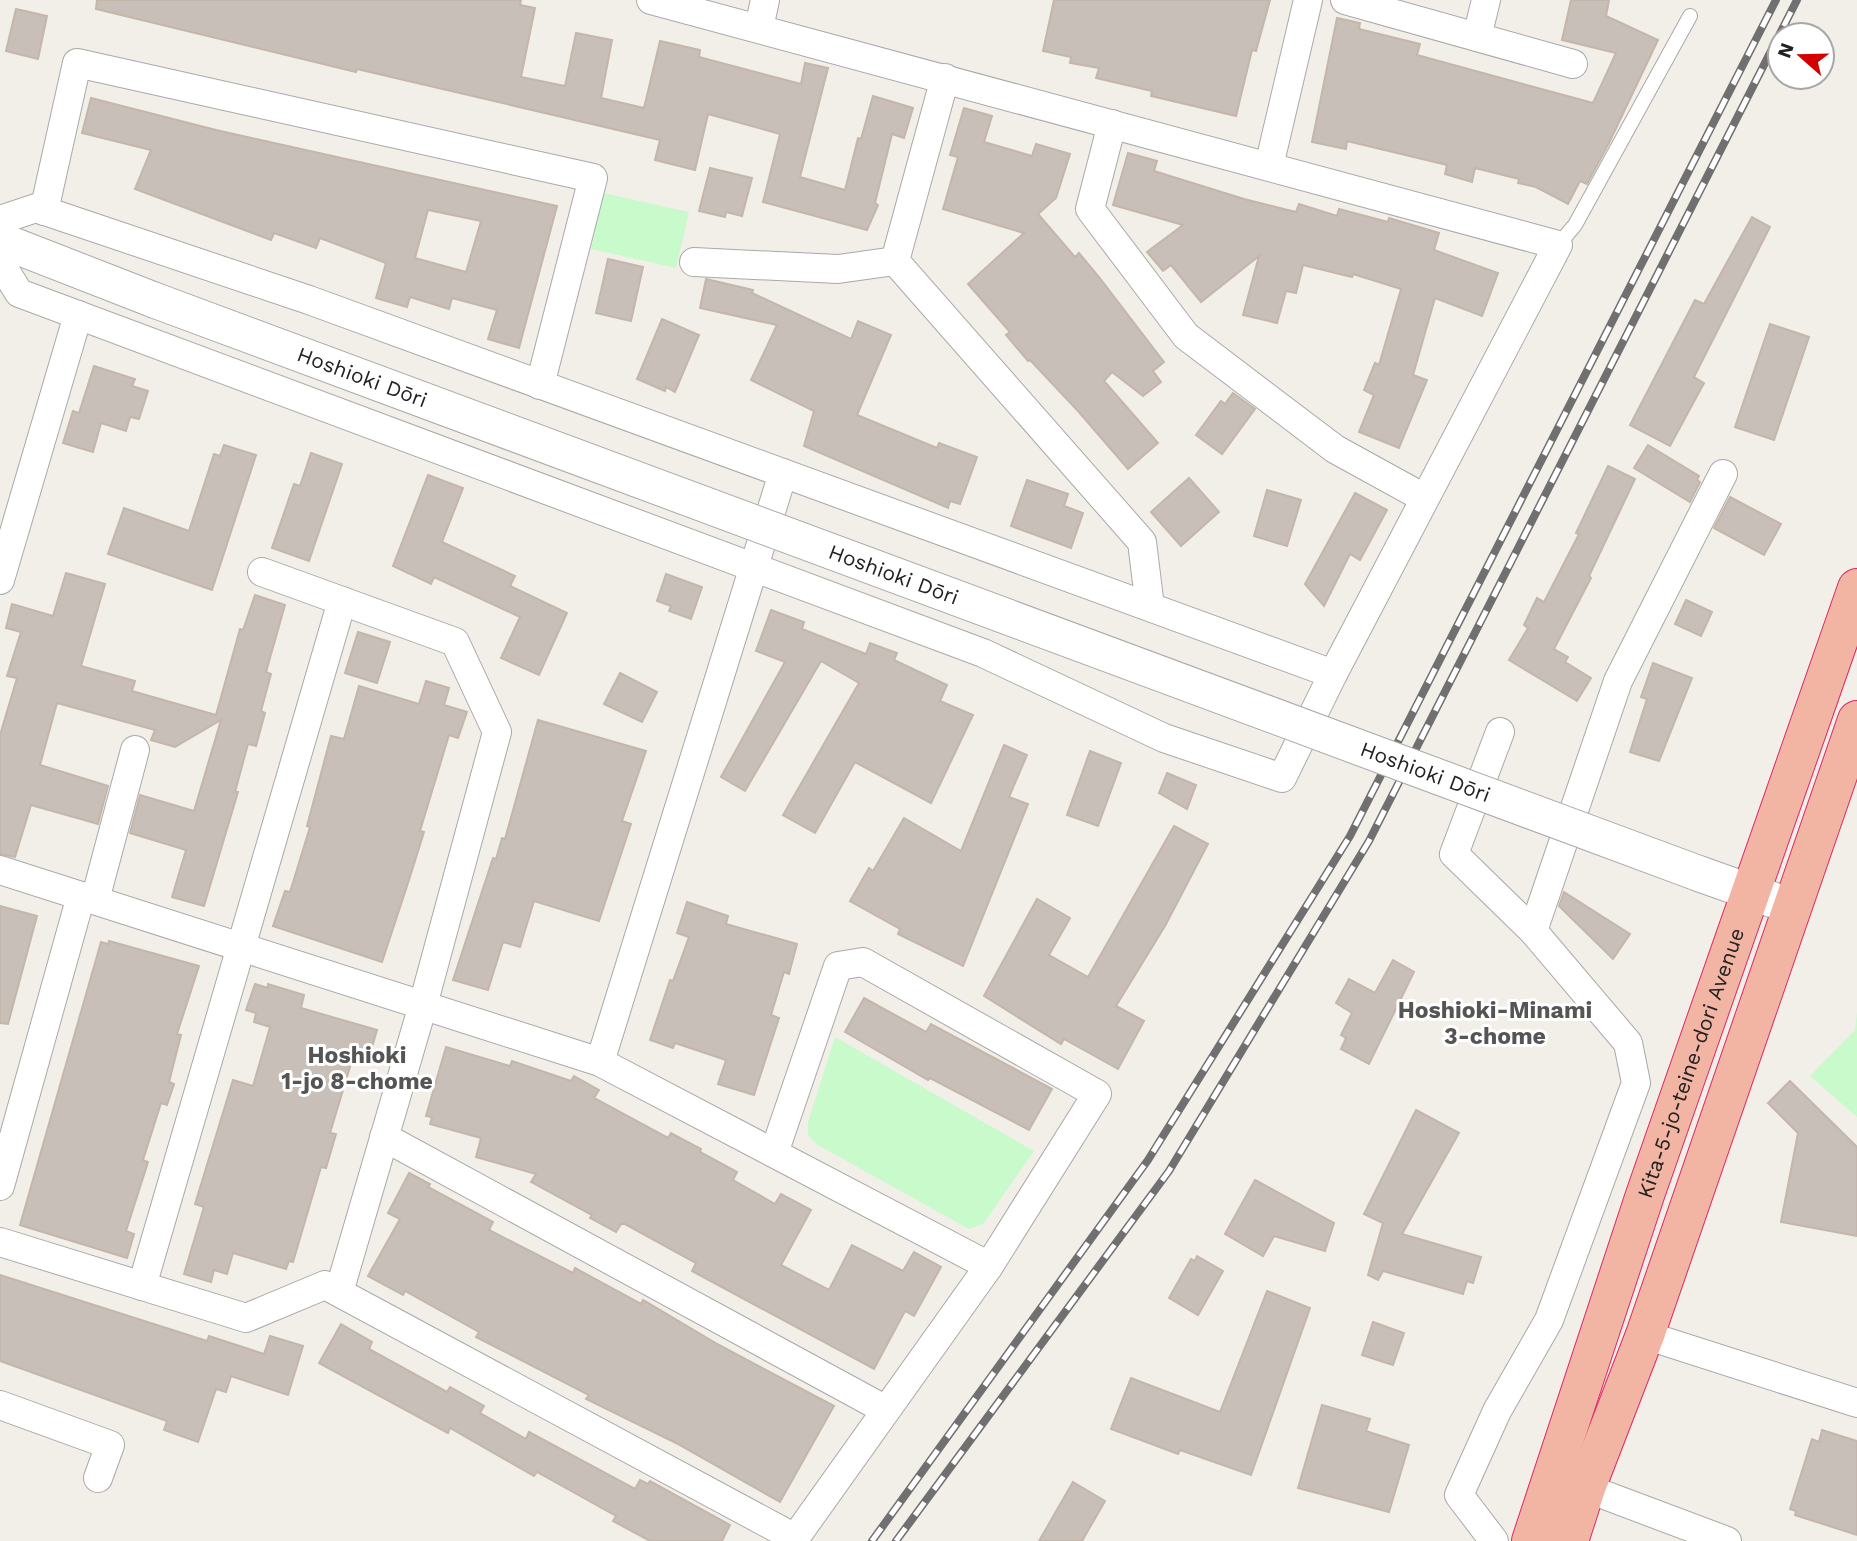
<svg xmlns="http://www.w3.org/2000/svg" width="1857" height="1541" viewBox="0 0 1857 1541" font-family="'Work Sans',sans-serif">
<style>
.park{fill:#c8facc}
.building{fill:#c7bfb8;stroke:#c4b6ab;stroke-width:2;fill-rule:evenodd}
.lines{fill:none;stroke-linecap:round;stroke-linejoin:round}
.service-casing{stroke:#a9a9a9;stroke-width:16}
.minor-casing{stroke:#a9a9a9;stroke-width:30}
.tertiary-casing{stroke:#a9a9a9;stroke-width:37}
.trunk-casing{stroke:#dc2a67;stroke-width:40}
.service{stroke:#fff;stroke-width:14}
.minor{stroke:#fff;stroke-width:28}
.tertiary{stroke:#fff;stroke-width:35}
.trunk{stroke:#f2b4a3;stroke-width:38}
.rail-casing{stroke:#707070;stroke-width:8}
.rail{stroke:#fff;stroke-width:5;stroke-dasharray:16;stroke-linecap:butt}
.tertiary-bridge-casing{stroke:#a9a9a9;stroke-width:37;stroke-linecap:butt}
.tertiary-bridge{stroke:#fff;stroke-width:35}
.labels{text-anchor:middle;stroke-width:6;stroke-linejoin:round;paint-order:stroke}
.street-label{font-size:21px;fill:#222;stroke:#fff}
.neighbourhood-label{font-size:23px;font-weight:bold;fill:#555;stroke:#fff}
</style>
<rect width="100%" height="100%" fill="#f2efe9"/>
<!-- park -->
<g class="park">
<path d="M603 193 689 212 676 268 591 249Z"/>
<path d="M1857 1012V1117L1810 1076 1855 1030Z"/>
<path d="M835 1037 1034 1151 983 1224 969 1229 816 1144 808 1135V1122Z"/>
</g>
<!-- building -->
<g class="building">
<path d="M97 0H521L520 5 535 8 521 77 565 86 576 33 612 40 601 98 644 108 660 41 700 50 699 57 801 84 805 63 828 68 800 177 845 190 858 138 861 139 873 96 913 108 904 138 892 134 875 203 878 205 867 230 763 202 780 134 708 114 695 170 655 160 660 140 404 80 357 69 356 72 96 9Z"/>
<path d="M1054 0H1270L1256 51 1252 50 1236 116 1151 96 1152 91 1096 78 1099 68 1070 63 1071 57 1043 51Z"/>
<path d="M1571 0H1609L1606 16 1658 40 1609 143 1587 184 1580 181 1568 204 1536 187 1518 183 1519 179 1475 168 1472 182 1445 174 1447 165 1347 141 1346 149 1312 142 1337 18 1360 23 1359 29 1420 44 1417 55 1593 103 1616 53 1562 40Z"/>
<path d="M16 9 47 16 38 59 6 51Z"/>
<path d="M91 98 216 130 557 206 519 348 488 339 497 310 452 298 449 309 410 297 407 307 376 298 386 263 320 238 316 248 274 233 271 240 135 189 151 150 82 133ZM428 210 481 221 466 272 415 258Z"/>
<path d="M964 108 992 116 984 142 1032 156 1036 144 1070 154 1056 198 1038 214 1075 257 1079 253 1099 277 1164 362 1153 371 1161 382 1143 396 1112 372 1104 381 1158 443 1128 469 1078 411 1030 360 1028 361 1006 335 1010 332 968 284 1024 233 943 209 958 157 950 155Z"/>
<path d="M1128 153 1157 161 1154 171 1244 199 1296 212 1299 204 1337 216 1339 209 1388 222 1389 218 1439 233 1434 250 1498 273 1482 316 1435 298 1413 375 1427 380 1399 448 1359 432 1374 395 1364 390 1375 363 1379 365 1401 289 1353 274 1352 277 1303 265 1296 293 1286 291 1277 323 1243 315 1259 256 1201 302 1171 265 1163 271 1147 252 1183 225 1113 205Z"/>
<path d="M710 168 752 178 742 216 726 212 725 217 699 211Z"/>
<path d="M1752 217 1770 227 1694 377 1704 383 1670 446 1630 425 1695 300 1704 304Z"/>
<path d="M608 259 643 267 631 321 596 313Z"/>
<path d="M706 279 753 290 752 293 851 339 858 321 891 335 857 415 937 448 939 443 977 457 960 504 950 501 948 508 804 446 814 411 751 380 777 325 700 308Z"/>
<path d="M662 319 699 335 675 392 666 387 665 391 637 379Z"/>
<path d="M1770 324 1809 337 1774 440 1735 427Z"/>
<path d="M94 366 135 379 132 386 148 391 139 419 130 417 126 431 101 423 93 452 63 443 73 411 79 413Z"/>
<path d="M1233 393 1255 409 1222 454 1196 435 1221 401 1225 404Z"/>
<path d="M224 445 256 455 212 590 108 554 124 508 189 531 214 454 220 456Z"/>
<path d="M1648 445 1699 476 1697 480 1700 482 1690 502 1634 468Z"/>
<path d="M311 453 342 464 309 561 272 548 294 484 300 486Z"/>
<path d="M1608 466 1635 479 1589 576 1591 578 1554 649 1568 657 1565 662 1591 678 1577 701 1509 660 1528 628 1524 625 1537 598 1544 602 1579 534 1576 533Z"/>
<path d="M428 475 463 488 442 542 515 576 510 586 567 613 539 675 501 658 520 617 434 577 431 584 393 566Z"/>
<path d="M1189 478 1219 512 1181 546 1151 512Z"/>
<path d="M1027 480 1068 494 1064 506 1083 513 1071 548 1011 526Z"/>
<path d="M1267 490 1301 500 1287 546 1254 536Z"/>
<path d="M1355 493 1387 510 1360 560 1350 554 1324 606 1305 584Z"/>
<path d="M1730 497 1781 524 1764 555 1714 528Z"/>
<path d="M66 573 105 584 81 666 135 681 132 691 216 715 240 629 243 630 255 595 285 605 266 672 271 674 261 711 265 713 256 746 248 744 235 792H238L204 906 172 897 186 850 130 833 140 795 194 811 221 720 175 747 151 740 155 730 57 703 40 765 108 786 98 824 31 805 15 857 0 854V735L17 678 7 676 21 632 6 628 12 604 53 616Z"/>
<path d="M666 574 702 587 691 619 669 611 671 606 657 601Z"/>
<path d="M1686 600 1712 612 1701 636 1675 624Z"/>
<path d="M771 610 804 622 802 629 866 654 870 643 897 653 894 660 947 685 940 701 973 715 931 803 855 762 815 833 783 815 859 683 821 661 745 791 721 777 785 662 756 651Z"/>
<path d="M358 632 390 642 377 683 345 673Z"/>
<path d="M1653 663 1692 678 1659 761 1630 752 1647 699 1641 697Z"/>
<path d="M620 673 657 692 642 722 604 704Z"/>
<path d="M426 681 449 688 444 705 467 712 458 738 449 735 420 831 424 832 409 880 382 962 273 926 285 891 290 892 310 827 307 826 331 736 344 739 359 686 419 704Z"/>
<path d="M538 720 646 751 622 821 631 824 599 921 534 901 520 947 503 942 488 990 453 980 493 858 496 859 502 838 505 839Z"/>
<path d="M1004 745 1027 755 1009 797 1028 804 963 966 898 934 900 929 850 901 869 868 873 871 904 818 961 851Z"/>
<path d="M1090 751 1121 763 1098 826 1067 815Z"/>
<path d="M1167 773 1196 785 1187 809 1159 793Z"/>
<path d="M1174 826 1208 844 1165 926 1116 1006 1144 1021 1118 1069 1064 1039 1061 1044 984 996 1037 899 1070 918 1049 955 1088 977Z"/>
<path d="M1564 892 1630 934 1613 959 1559 906Z"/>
<path d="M687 902 728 916 726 924 797 944 789 974 784 972 771 1015 779 1018 754 1095 718 1084 726 1060 675 1043 673 1048 650 1040 670 980 673 981 689 937 677 933Z"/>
<path d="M0 906 37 916 8 1024 0 1023Z"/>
<path d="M109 941 199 966 177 1034 181 1035 169 1082 174 1084 167 1105 161 1103 143 1160 148 1162 126 1231 134 1234 127 1258 20 1225 101 942 108 944Z"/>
<path d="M1393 960 1414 972 1369 1064 1341 1049 1346 1038 1341 1035 1352 1013 1336 1003 1349 979 1375 993Z"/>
<path d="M255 984 268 988V984L304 995 301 1008 377 1030 368 1061 353 1057 330 1133 336 1134 326 1168 321 1167 293 1262 289 1261 286 1269 233 1253 227 1274 214 1270 211 1282 184 1274 204 1207 195 1204 233 1080 253 1086 270 1027 254 1022 256 1013 246 1010Z"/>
<path d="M864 998 926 1032 931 1024 1052 1089 1029 1130 930 1078 928 1080 845 1032Z"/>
<path d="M446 1047 510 1066 512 1061 571 1081 574 1076 599 1090 594 1098 668 1138 671 1133 701 1149 700 1152 737 1172 733 1180 775 1204 781 1194 811 1210 781 1265 829 1290 852 1245 903 1271 914 1252 941 1267 914 1316 905 1311 874 1369 692 1271 696 1263 625 1224H621L616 1232 590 1218 592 1215 531 1182 536 1174 476 1157 481 1138 430 1124 432 1117 426 1116Z"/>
<path d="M1790 1081 1857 1147V1236L1781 1222 1798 1133 1768 1103Z"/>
<path d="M1416 1110 1459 1133 1402 1234 1481 1257 1473 1283 1467 1281 1463 1294 1383 1271 1378 1280 1368 1275 1383 1223 1364 1214Z"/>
<path d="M409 1173 430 1184 428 1187 493 1222 489 1230 573 1273 575 1268 641 1304 643 1300 719 1345 834 1406 780 1502 676 1443 586 1399 589 1395 476 1337 479 1332 405 1291 403 1295 368 1276 400 1219 388 1213Z"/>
<path d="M1255 1180 1334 1223 1325 1251 1274 1236 1263 1256 1225 1234Z"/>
<path d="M1197 1256 1223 1271 1198 1315 1169 1298 1191 1259 1195 1261Z"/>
<path d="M0 1275 207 1341 209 1336 264 1354 270 1336 303 1346 288 1395 231 1376 226 1392 216 1389 198 1442 164 1430 167 1421 0 1361Z"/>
<path d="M1267 1291 1310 1308 1251 1475 1180 1450 1178 1454 1111 1429 1131 1378 1220 1412Z"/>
<path d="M1373 1322 1404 1333 1393 1365 1362 1355Z"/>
<path d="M341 1324 372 1342 369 1349 447 1392 450 1387 484 1406 480 1413 526 1439 529 1432 635 1489 640 1480 648 1484 650 1481 730 1525 722 1541H650L613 1521 616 1516 537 1472 534 1476 450 1428 448 1433 319 1363Z"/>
<path d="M1322 1405 1370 1419 1366 1431 1409 1445 1389 1512 1298 1488Z"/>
<path d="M1822 1430 1857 1441V1535L1795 1515 1796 1511 1790 1509 1812 1439 1819 1442Z"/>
<path d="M1073 1482 1105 1501 1097 1515 1082 1541H1039Z"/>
</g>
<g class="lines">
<!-- service casing -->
<g class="service-casing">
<path id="service" d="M1558 245 1575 225 1690 16"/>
</g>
<!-- minor casing -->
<g class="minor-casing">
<g id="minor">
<path d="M651 0 1558 245 1333 674"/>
<path d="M1345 0 1573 64"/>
<path d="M759 28 765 0"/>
<path d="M1477 37 1486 0"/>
<path d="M945 78 895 261 1142 542 1150 607"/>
<path d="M1112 124 1090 209 1186 336 1335 449 1424 498"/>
<path d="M1269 166 1308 0"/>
<path d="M44 211 77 63 593 178 540 385"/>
<path d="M0 220 36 208 309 300 1333 674 1282 778 1164 738 983 653 19 293 0 262"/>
<path d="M694 262 838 269 895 261"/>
<path d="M262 572 455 642 497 732 423 1005 339 1292"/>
<path d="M0 580 78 315"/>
<path d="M0 870 600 1062 989 1266"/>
<path d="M95 900 135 750"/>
<path d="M1533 931 1618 681 1723 474"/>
<path d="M600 1062 783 473"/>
<path d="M384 1137 886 1410"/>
<path d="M774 1153 838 966 863 962 1097 1094 989 1266 793 1541"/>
<path d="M0 1186 81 896"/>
<path d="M0 1242 246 1318 325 1285 795 1538"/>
<path d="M142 1286 342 601"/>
<path d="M1645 1335 1857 1403"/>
<path d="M0 1405 110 1445 98 1478"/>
<path d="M1586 1488 1727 1541"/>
<path d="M1494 1541 1459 1495 1497 1411 1549 1320 1636 1083 1628 1043 1533 931 1454 854 1500 732"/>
</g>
</g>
<!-- tertiary casing -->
<g class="tertiary-casing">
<g id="tertiary">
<path d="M0 240 154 300"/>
<path d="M1700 874 1790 906"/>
</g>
</g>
<!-- trunk casing -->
<g class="trunk-casing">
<g id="trunk">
<path id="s1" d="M1531 1541 1645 1195 1857 588"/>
<path d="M1569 1541 1586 1488 1645 1335 1857 720"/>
</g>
</g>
<!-- service -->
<use href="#service" class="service"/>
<!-- minor -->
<use href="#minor" class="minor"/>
<!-- tertiary -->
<use href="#tertiary" class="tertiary"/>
<!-- trunk -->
<use href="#trunk" class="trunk"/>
<!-- rail casing -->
<g class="rail-casing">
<g id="rail">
<path d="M872 1541 1148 1160 1350 836 1776 0"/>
<path d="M896 1541 1169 1171 1369 841 1797 0"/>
</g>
</g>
<!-- rail -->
<use href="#rail" class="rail"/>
<!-- tertiary-bridge casing -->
<g class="tertiary-bridge-casing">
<g id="tertiary-bridge">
<path id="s2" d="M154 300 1700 874"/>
</g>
</g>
<!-- tertiary-bridge -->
<use href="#tertiary-bridge" class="tertiary-bridge"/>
</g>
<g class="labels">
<!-- street labels -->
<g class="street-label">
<text dy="7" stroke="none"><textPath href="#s2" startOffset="222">Hoshioki Dōri</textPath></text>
<text dy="7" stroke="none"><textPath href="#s2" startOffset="789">Hoshioki Dōri</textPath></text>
<text dy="7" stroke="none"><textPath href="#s2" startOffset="1356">Hoshioki Dōri</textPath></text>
<text dy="7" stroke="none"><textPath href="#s1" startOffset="504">Kita-5-jo-teine-dori Avenue</textPath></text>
</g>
<!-- neighbourhood labels -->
<g class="neighbourhood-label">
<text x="1495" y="1018">Hoshioki-Minami<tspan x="1495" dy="26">3-chome</tspan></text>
<text x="357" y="1063">Hoshioki<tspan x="357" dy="26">1-jo 8-chome</tspan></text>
</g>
</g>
<!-- north arrow -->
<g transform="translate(1801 56) rotate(290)"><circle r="33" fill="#ffffff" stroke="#a7a7a7" stroke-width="2"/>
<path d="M0-5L12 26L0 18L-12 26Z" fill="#d40000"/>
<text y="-10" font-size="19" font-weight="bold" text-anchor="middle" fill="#222222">N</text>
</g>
</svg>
